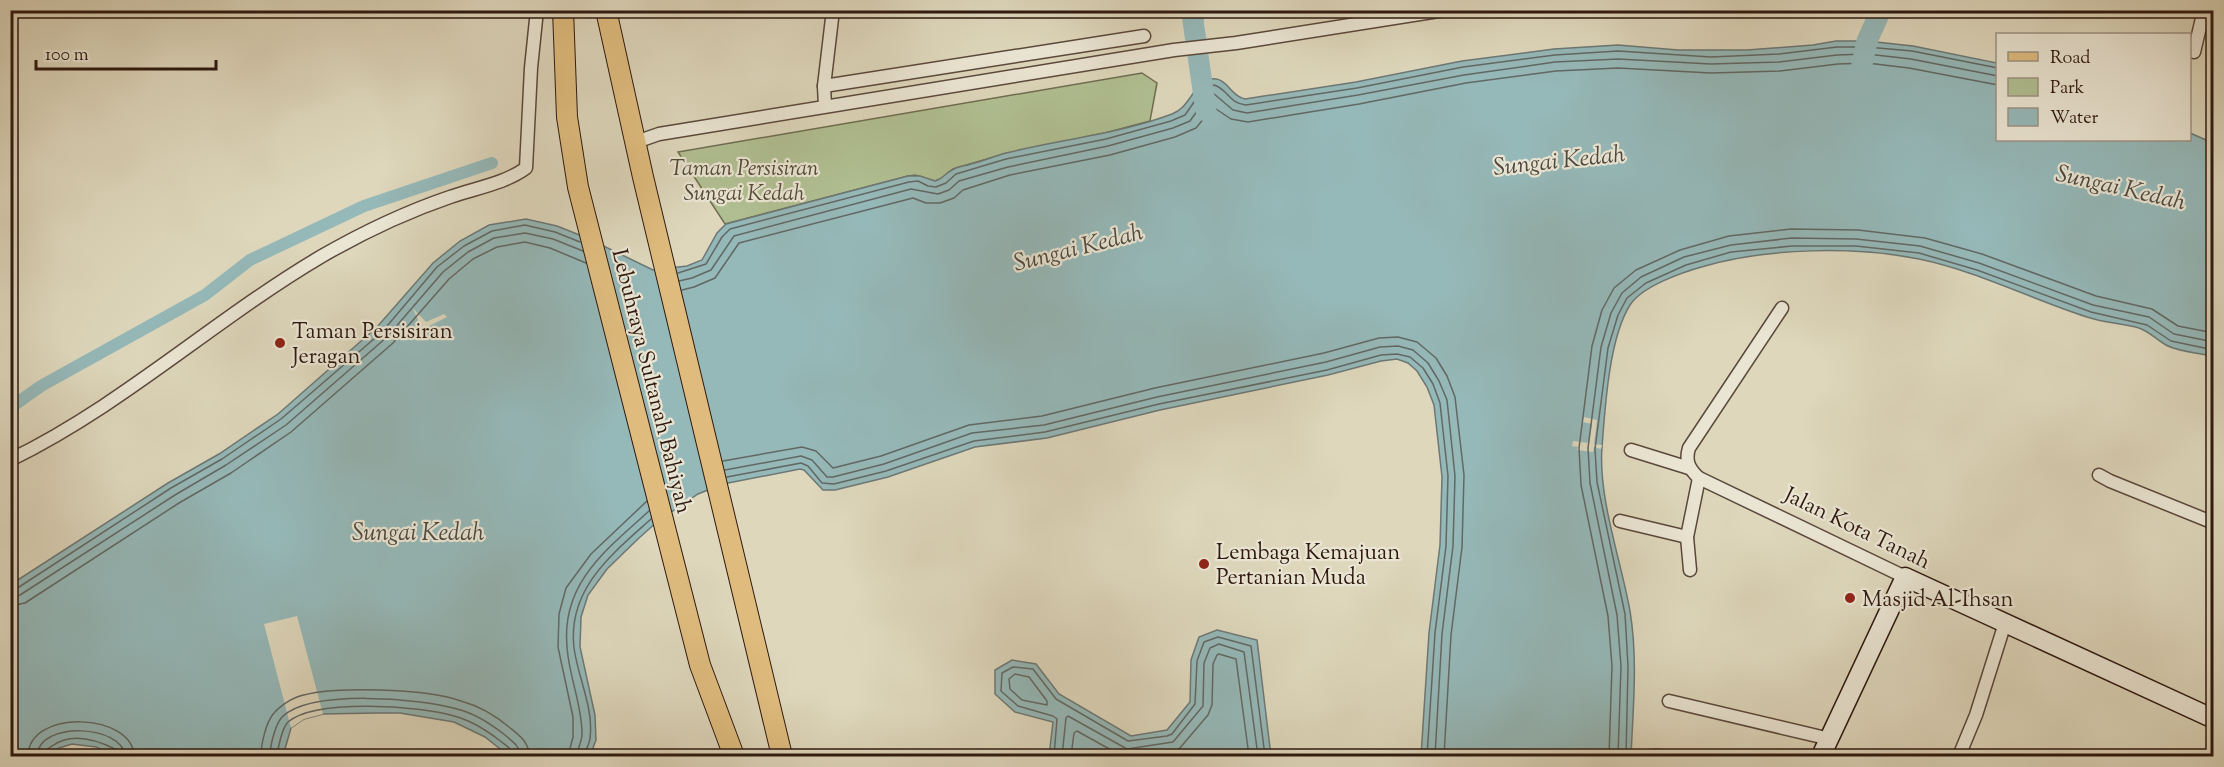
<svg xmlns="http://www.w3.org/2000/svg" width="2224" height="767" viewBox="0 0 2224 767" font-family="'Sorts Mill Goudy',serif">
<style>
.green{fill:#b0bf92;stroke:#6f6c51;stroke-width:1.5}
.water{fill:#95b8b8;stroke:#6c7875;stroke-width:1.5}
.pier{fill:#ded7bc}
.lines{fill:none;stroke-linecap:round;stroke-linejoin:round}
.shore{stroke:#626864;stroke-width:1.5}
.canal{stroke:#95b8b8;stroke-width:12}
.river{stroke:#95b8b8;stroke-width:21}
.street-casing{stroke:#5a483b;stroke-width:15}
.secondary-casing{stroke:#2e1910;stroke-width:21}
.primary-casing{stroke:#2e1910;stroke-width:22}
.street{stroke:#eae5d3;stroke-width:12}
.secondary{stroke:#eae5d3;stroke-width:18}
.primary{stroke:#dfbc7e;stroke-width:20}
.poi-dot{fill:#8f2418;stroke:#eae5d3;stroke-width:2}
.labels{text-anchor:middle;stroke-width:4.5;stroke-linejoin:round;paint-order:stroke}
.park-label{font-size:22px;font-style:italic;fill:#554b37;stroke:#eae5d3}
.poi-label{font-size:22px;fill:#2e1910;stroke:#eae5d3;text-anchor:start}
.street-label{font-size:22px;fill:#2e1910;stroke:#eae5d3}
.water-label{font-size:24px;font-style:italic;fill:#4d4942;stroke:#eae5d3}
</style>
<rect width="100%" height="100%" fill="#ded7bc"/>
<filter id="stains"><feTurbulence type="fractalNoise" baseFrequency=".00333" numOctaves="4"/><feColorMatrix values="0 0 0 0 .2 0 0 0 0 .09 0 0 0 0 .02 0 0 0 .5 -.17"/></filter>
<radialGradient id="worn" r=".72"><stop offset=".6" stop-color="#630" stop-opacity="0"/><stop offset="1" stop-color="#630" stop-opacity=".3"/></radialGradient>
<!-- green -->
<path class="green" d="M1142 73 1157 83 1150 121 1105 133 1004 154 953 169 942 178 935 181 915 175 908 176 725 224 678 152Z"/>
<!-- water -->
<g class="water">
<path d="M1836 41H1867L1913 46 1997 63 1998 140H2190V133L2213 143V356C2199 353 2179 352 2166 345 2157 340 2150 332 2139 328 2122 323 2104 323 2087 317 2031 299 1977 271 1919 259 1854 246 1768 248 1705 266 1683 272 1642 286 1630 305 1609 338 1605 408 1602 447 1598 498 1621 560 1630 611 1638 659 1633 709 1631 756H1421L1429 633 1440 545 1442 477 1434 405 1427 387 1417 371 1408 363 1397 359 1381 361 1328 375 1160 410 1047 438 975 447 888 477 835 490H823L804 470 800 469 723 484 698 494 658 521 639 538 607 569 588 595 581 617 580 647 595 715 596 740 590 756H509L485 737 454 722 400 713H377L323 714 304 719 291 728 283 756H117L96 747 72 744 59 748 47 756H11L10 585 168 483 219 454 278 414 377 327 433 263 460 241 489 225 526 219 557 226 587 238 653 270 687 266 702 260 717 233 726 224 908 176H920L935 181C943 179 946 172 954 169 959 166 966 166 971 164 983 161 995 156 1006 153 1062 139 1119 134 1172 114 1191 107 1193 82 1212 79 1227 77 1231 97 1245 99L1356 82 1462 61 1554 49 1618 45 1678 50H1747L1813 45Z"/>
<path d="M1217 630 1257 640 1271 756H1049L1053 722 1015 712 995 694V670L1012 660 1036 664 1059 694 1131 736 1167 730 1190 702 1191 660 1199 637Z"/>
</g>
<!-- pier -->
<g class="pier">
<path d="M402 297 426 322 444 314 447 317 425 328 409 339 406 336 420 324 413 309Z"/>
<path d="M1584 417 1597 420 1594 444 1602 445 1601 449 1594 447 1593 452 1577 450 1578 447 1572 446 1573 441 1589 443 1592 424 1583 422Z"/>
<path d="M297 616 323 714 304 719 291 728 264 624Z"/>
</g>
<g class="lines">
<!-- shore -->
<g class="shore">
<path d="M678 273 706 264 722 237 730 229 909 182 918 181 928 186 936 187 946 183 956 174 1006 159 1106 139 1171 121 1185 115 1201 92 1214 85C1228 89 1228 103 1246 105L1357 88 1463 67 1555 55 1618 51 1711 57 1779 54 1837 47H1867L1912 51 1998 68"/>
<path d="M679 281 692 278 711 270 734 236 911 189 938 194 949 190 959 181 1008 167 1108 146 1173 128 1190 121 1207 97 1213 93 1233 110 1247 113 1358 95 1464 75 1555 62 1618 59 1711 64 1779 62 1837 55 1867 54 1911 59 1998 76"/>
<path d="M682 290 694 287 715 278 739 243 913 198 926 203H940L954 198 963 190 1010 175 1110 155 1175 137 1196 128 1213 107 1231 119 1248 122 1359 104 1466 83 1556 71 1618 68 1711 73 1780 71 1838 64 1867 63 1909 68 1998 85"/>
<path d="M723 461 802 447 816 451 833 468 881 456 969 425 1042 416 1155 388 1324 353 1379 338 1398 337 1417 342 1436 358 1447 376 1455 397 1464 475 1462 547 1451 635 1444 756"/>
<path d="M725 470 801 456 812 460 827 477H833L884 464 972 433 1044 425 1157 397 1326 362 1380 347 1398 346 1413 350 1428 363 1439 381 1447 400 1455 476 1453 546 1442 634 1435 756"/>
<path d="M727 477 801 463 808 466 822 483 834 484 886 471 974 441 1045 432 1159 404 1327 370 1381 355 1397 354 1410 357 1423 368 1433 384 1440 403 1448 476 1446 546 1435 633 1427 756"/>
<path d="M10 590 16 589 171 488 222 459 281 419 382 332 437 267 464 246 492 231 525 225 555 232 580 242"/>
<path d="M10 597 20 595 175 495 226 465 286 425 387 337 443 272 468 252 494 238 525 233 553 239 583 251"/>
<path d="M10 606 25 603 179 503 231 473 291 432 393 343 449 279 473 259 497 247 525 242 550 248 586 263"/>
<path d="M1015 674 1029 677 1047 701V705L1022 700 1010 689 1009 679Z"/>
<path d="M28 756C29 708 133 713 134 756"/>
<path d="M37 756C39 720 123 725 125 756"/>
<path d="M44 756C45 750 47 749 52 746 71 732 95 739 115 749L118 756"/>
<path d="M261 756C261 744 266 722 274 713 279 707 289 700 297 697 331 685 427 689 461 701 479 706 496 716 509 727 520 736 529 742 529 756"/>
<path d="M270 756C270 746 275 725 282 717 311 689 419 698 457 709 474 713 491 724 505 735 513 742 520 746 520 756"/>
<path d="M277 756C278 748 282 728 288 722 316 698 420 706 454 716 470 720 486 730 499 740 505 745 512 748 513 756"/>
<path d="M568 756 573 737V717L558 647 559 614 566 588 591 554 647 501"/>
<path d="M577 756C577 749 582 742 582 734 582 704 569 677 567 647 561 583 606 550 649 511"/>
<path d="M585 756C585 750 589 745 590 739 594 708 578 678 574 648 567 589 612 554 651 519"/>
<path d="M1054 756 1057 719 1053 716 1018 706 1001 691 1002 673 1013 667 1033 669 1056 699 1128 741 1167 736 1172 734 1195 704 1197 661 1204 642 1218 637 1251 646 1265 756"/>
<path d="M1062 756 1066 718 1068 716 1127 749 1173 742 1203 706 1204 663 1210 648 1219 644 1244 652 1258 756"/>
<path d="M1071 756 1074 733 1077 731 1122 756"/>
<path d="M1146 756 1179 749 1208 715 1212 705 1213 664 1217 655 1219 654 1236 659 1249 756"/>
<path d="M1609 756 1612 666 1608 616 1581 485 1579 448 1592 346 1602 310 1614 288 1636 270 1680 250 1729 236 1791 229 1858 230 1925 238 1982 254 2096 296 2152 309 2178 326 2214 333"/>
<path d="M1618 756 1621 666 1617 615 1590 483 1588 448 1601 347 1611 313 1622 293 1641 277 1684 257 1731 245 1792 238 1856 239 1920 246 1979 263 2093 305 2149 317 2174 334 2214 342"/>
<path d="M1626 756 1628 666 1625 614 1597 482 1595 449 1608 348 1618 315 1627 298 1646 283 1686 265 1731 252 1792 246H1856L1919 253 1977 270 2091 312 2147 325 2171 341 2214 350"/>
</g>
<!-- canal -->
<path class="canal" d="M10 408 41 386 205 295 250 260 364 206 492 163"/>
<!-- river -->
<g class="river">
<path d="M1195 10 1193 21 1206 111"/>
<path d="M1861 69 1867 41 1881 10"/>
</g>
<!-- street casing -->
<g class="street-casing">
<g id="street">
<path d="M2194 52 2204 10"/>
<path d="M824 86 1144 36"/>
<path d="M825 106 824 86 833 10"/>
<path d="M636 142 659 134 1174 50 1236 43 1445 10"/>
<path d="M1782 308 1689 448C1685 461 1689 469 1699 478L1905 577"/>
<path d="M1631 450 1689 468"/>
<path d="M10 460C123 405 215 319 322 256 362 233 406 212 450 197 475 188 504 184 526 168L531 68 537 10"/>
<path d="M2099 475 2110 481 2214 523"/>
<path d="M1620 521 1687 537"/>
<path d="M1690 570 1687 537 1699 478"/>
<path d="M1669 701 1830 739"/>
<path d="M1655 756H1659"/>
<path d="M1959 756 1976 715 2005 623"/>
</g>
</g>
<!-- secondary casing -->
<g class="secondary-casing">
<path id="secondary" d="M1821 756 1905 577 2214 719"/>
</g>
<!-- primary casing -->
<g class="primary-casing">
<g id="primary">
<path d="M563 10 567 117 578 187 700 665 734 756"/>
<path d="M606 10 643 177 782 756"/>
</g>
</g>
<!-- street -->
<use href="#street" class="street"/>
<!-- secondary -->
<use href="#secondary" class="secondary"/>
<!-- primary -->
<use href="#primary" class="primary"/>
</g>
<!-- markers -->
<g class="poi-dot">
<circle cx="280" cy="343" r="6"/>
<circle cx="1204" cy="564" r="6"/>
<circle cx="1850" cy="598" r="6"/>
</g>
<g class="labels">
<!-- park labels -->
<g class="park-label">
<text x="744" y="175">Taman Persisiran<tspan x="744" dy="25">Sungai Kedah</tspan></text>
</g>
<!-- poi labels -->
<g class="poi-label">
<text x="292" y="338">Taman Persisiran<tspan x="292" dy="25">Jeragan</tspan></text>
<text x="1216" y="559">Lembaga Kemajuan<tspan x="1216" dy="25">Pertanian Muda</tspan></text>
<text x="1862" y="606">Masjid Al-Ihsan</text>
</g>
<!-- street labels -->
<g class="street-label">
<text transform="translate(653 381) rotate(76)" y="8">Lebuhraya Sultanah Bahiyah</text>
<text transform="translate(1858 527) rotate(26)" y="8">Jalan Kota Tanah</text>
</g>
<!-- water labels -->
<g class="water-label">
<text transform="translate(1559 160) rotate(-6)" y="8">Sungai Kedah</text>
<text transform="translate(2121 187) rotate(13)" y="8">Sungai Kedah</text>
<text transform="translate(1078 247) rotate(-14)" y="8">Sungai Kedah</text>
<text x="418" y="540">Sungai Kedah</text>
</g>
</g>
<!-- margin -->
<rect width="2224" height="767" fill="none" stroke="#ded7bc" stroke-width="36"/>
<rect x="12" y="12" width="2200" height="743" fill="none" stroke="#2e1910" stroke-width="3"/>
<rect x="18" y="18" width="2188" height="731" fill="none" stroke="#2e1910" stroke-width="1.5"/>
<!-- legend -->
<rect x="1996" y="33" width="195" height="108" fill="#eae5d3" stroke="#9f9385" stroke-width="1.5"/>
<rect x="2008" y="52" width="30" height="9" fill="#dfbc7e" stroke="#9f9385" stroke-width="1.5"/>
<text x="2050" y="63" font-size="18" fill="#2e1910">Road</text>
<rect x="2008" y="78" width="30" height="18" fill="#b0bf92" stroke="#9f9385" stroke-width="1.5"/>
<text x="2050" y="93" font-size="18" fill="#2e1910">Park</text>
<rect x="2008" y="108" width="30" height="18" fill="#95b8b8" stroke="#9f9385" stroke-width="1.5"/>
<text x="2050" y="123" font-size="18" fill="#2e1910">Water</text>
<!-- scale -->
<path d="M36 60v9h180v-9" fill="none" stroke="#2e1910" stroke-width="3"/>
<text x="45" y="60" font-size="18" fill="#2e1910" stroke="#eae5d3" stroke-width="4.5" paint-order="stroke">100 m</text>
<rect width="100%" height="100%" filter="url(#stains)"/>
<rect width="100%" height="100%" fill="url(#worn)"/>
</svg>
